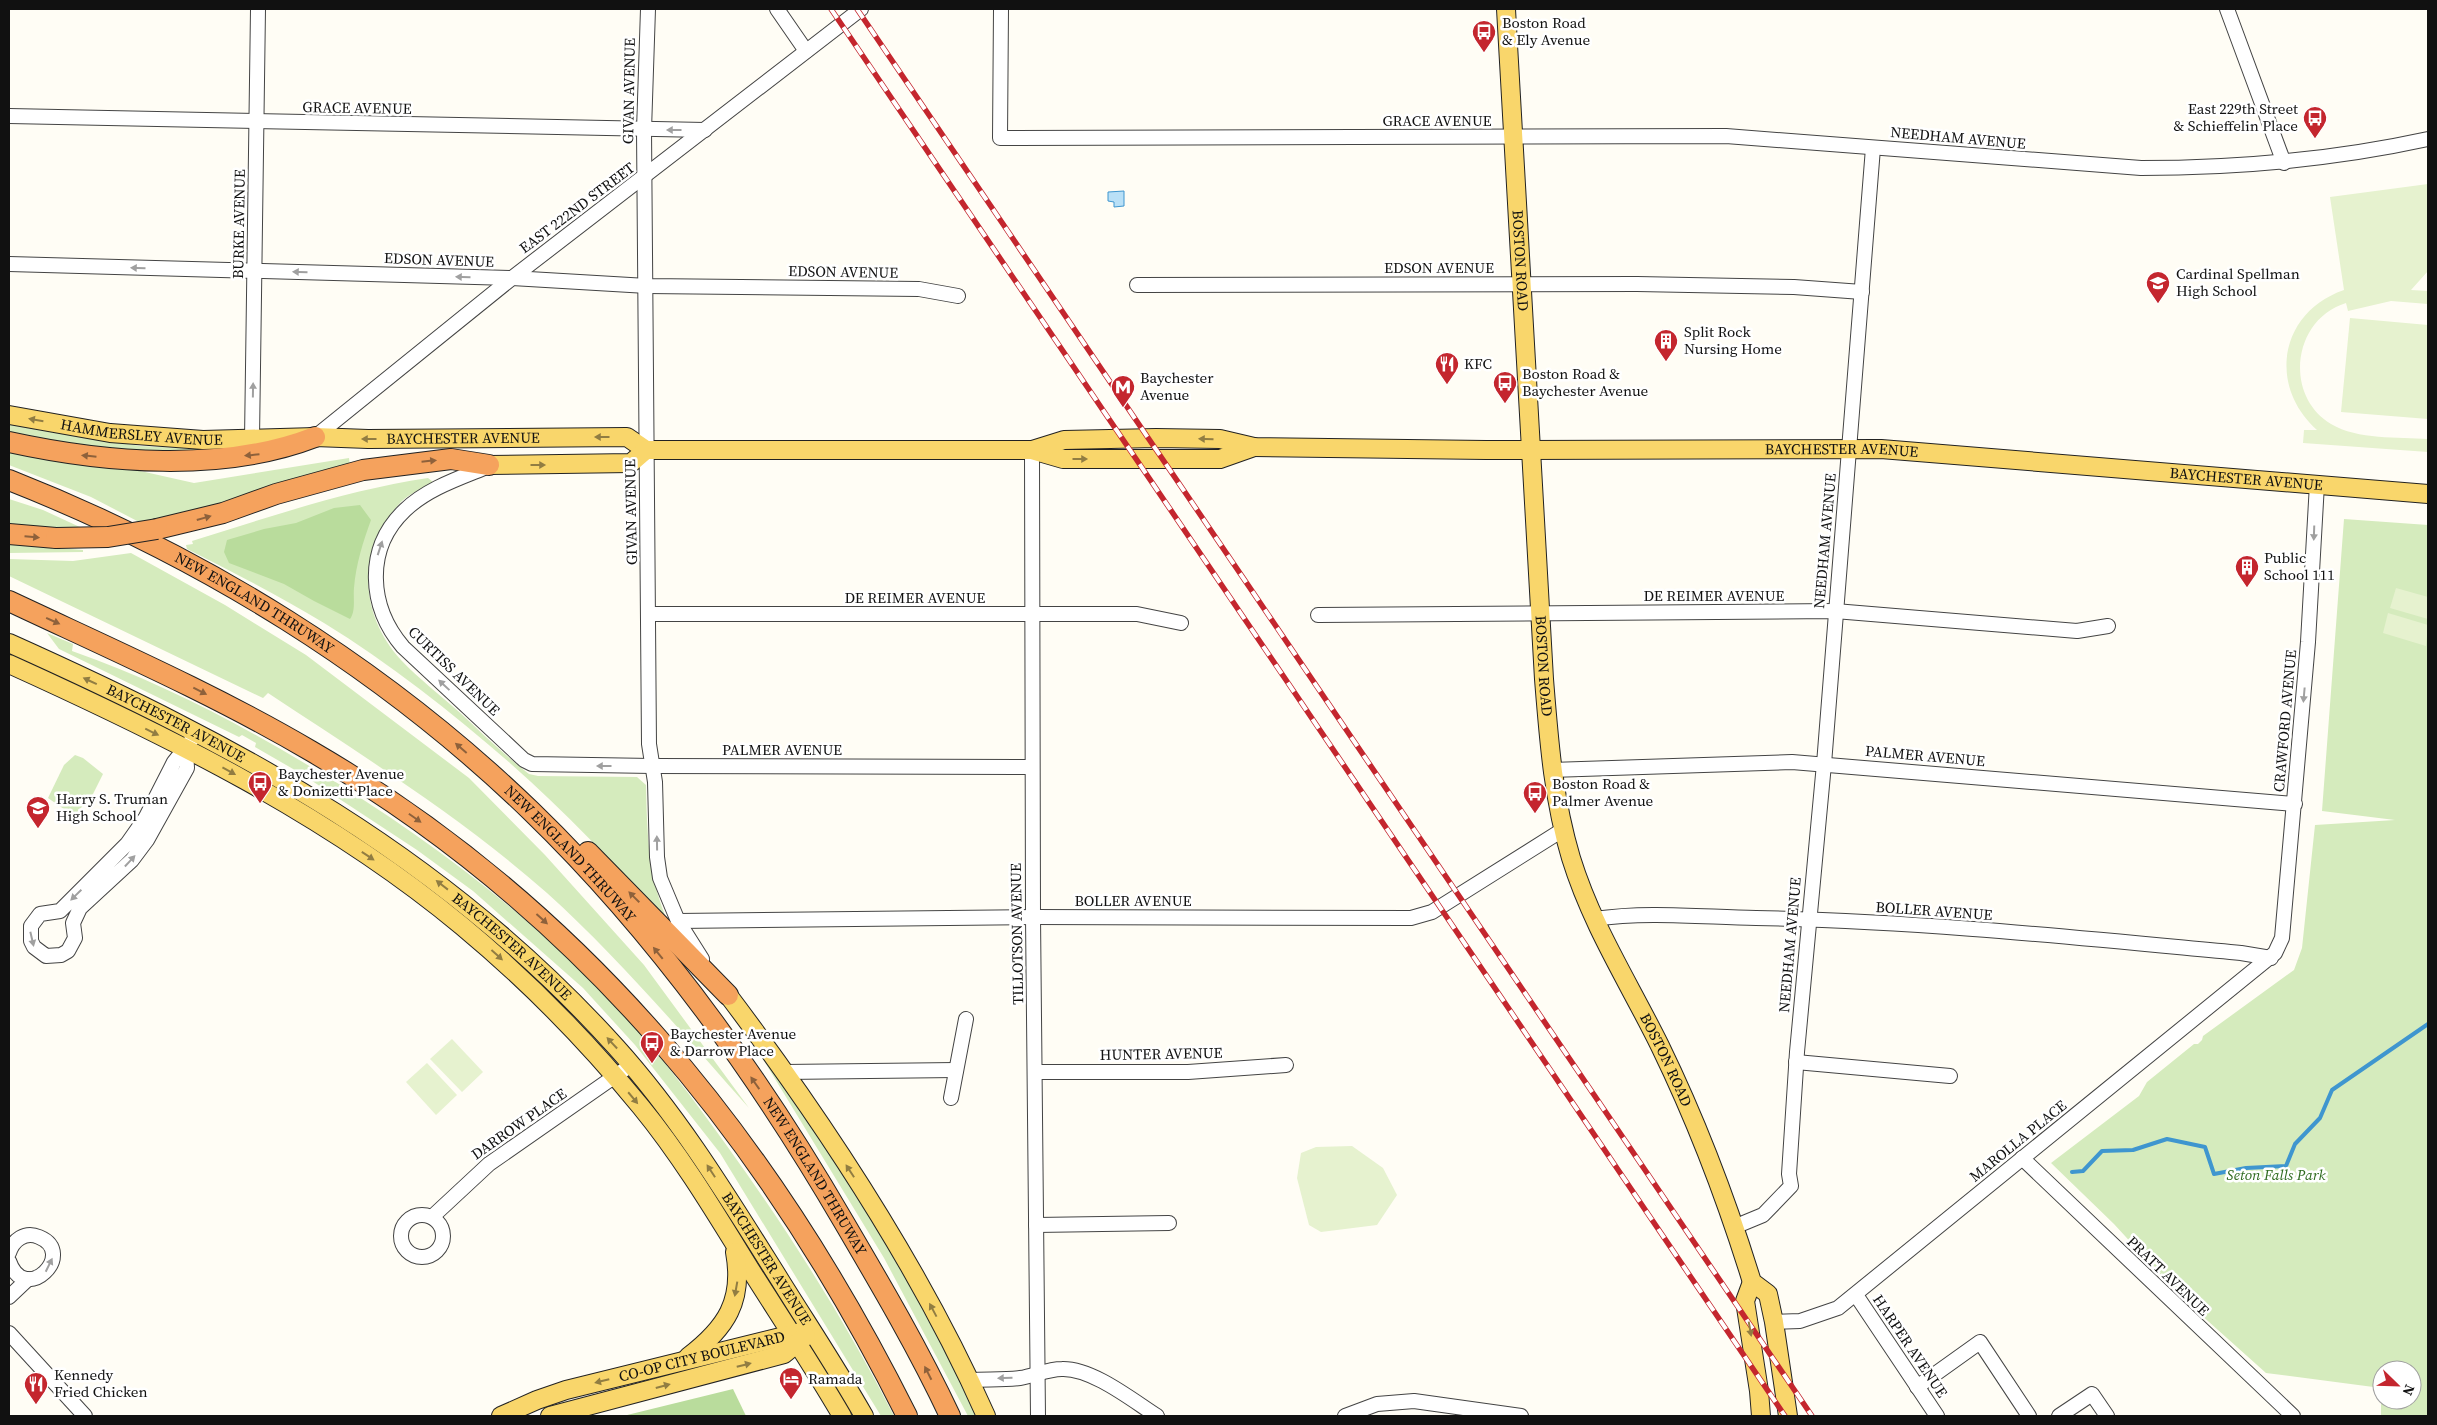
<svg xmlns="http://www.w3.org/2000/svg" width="2437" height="1425" viewBox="0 0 2437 1425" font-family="'Source Serif 4',serif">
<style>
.green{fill:#d5ebbd;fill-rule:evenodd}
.forest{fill:#b9dc9c}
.pitch{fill:#e6f2cf}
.water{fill:#b9e0f7;stroke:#3f96cf}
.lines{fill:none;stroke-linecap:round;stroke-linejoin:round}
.stream{stroke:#3f96cf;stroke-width:4}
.minor-casing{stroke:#444;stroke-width:16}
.major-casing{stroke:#222;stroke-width:20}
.highway-casing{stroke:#222;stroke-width:22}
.minor{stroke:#fff;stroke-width:14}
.major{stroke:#f9d66b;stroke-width:18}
.highway{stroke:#f5a25d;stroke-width:20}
.rail-casing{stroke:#c4262e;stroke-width:5.5}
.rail{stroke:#fff;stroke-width:4;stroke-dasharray:11;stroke-linecap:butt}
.highway-bridge-casing{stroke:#222;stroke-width:22;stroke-linecap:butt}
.highway-bridge{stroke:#f5a25d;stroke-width:20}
.oneway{fill:#a0a0a0}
.oneway2{fill:#917d42}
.oneway3{fill:#8e613b}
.labels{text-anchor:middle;stroke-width:5;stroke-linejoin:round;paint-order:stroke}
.poi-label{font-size:15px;fill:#111;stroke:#fff;text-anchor:start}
.street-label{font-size:15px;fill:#111;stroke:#fff}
.park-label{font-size:15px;font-style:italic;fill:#2f6b1f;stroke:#fff}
</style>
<rect width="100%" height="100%" fill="#fffdf5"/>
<!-- green -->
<g class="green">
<path d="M9 420 78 436 140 446 221 450 121 452 9 433Z"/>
<path d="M9 449 127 468 194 483 349 458 350 467 212 509 141 523 91 497 9 465Z"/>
<path d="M428 478 433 482C423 488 409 494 401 502 357 549 358 613 401 660 418 678 439 694 458 711 481 732 504 755 529 774L538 776 637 777 646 785C647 831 648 872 665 915 614 865 565 811 511 764 453 713 389 663 324 623 279 596 233 572 187 549L186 545 193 544 192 541C270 517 347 490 428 478Z"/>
<path d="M9 499 43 510 82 528 65 530 9 526Z"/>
<path d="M2344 519 2428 525V1416H2381V1388L2266 1373 2180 1296 2114 1224 2051 1163 2139 1096 2147 1082 2194 1044H2198L2202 1040 2203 1036 2294 970 2302 948 2315 825 2395 820 2322 811ZM2382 1370H2412V1400H2382Z"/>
<path d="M9 544 83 550V552L9 553Z"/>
<path d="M131 553 225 605 306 655 469 778 545 855 644 965 749 1108C683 1034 620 959 547 893 461 817 363 756 268 693L263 698 9 576V559L73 561Z"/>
<path d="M47 633 73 644 72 651C158 681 238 723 316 770 423 835 524 910 611 1001 654 1046 691 1096 727 1146 789 1232 846 1322 894 1416H881L720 1153 635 1045 583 988 473 891 417 850 300 773 255 747 256 743 242 735 239 737 59 649Z"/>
<path d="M75 755 83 758 103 774 93 794 74 816 48 798 64 765Z"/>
<path d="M755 1046C841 1161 915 1287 978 1416H968L884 1258Z"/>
</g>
<!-- forest -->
<g class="forest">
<path d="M360 505 371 520C363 542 356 564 354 588 353 598 356 611 350 619L314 601 284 584 229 563 224 552 227 540 264 529 296 523 334 508Z"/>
<path d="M733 1389 746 1416H623Z"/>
</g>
<!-- pitch -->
<g class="pitch">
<path d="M2428 184V271L2411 290 2428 291V304L2391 301 2348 311 2346 303C2293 319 2283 395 2331 424 2358 440 2398 437 2428 439V452L2303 443 2304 430H2317C2267 385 2280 312 2344 290L2330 197Z"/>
<path d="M2350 318 2428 325V419L2341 412Z"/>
<path d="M2396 588 2428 597V619L2390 608Z"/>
<path d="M2388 613 2428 625 2426 646 2383 633Z"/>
<path d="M452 1039 483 1072 462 1092 430 1059Z"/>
<path d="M427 1063 457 1095 436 1115 406 1082Z"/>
<path d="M1352 1146 1383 1168 1397 1195 1377 1225 1321 1232 1309 1225 1297 1178 1301 1153 1316 1147Z"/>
</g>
<!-- water -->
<path class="water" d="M1124 191V206L1114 207V202L1108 201V192Z"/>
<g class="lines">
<!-- stream -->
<path class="stream" d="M2072 1172 2083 1171 2102 1151 2133 1150 2167 1139 2205 1147 2214 1174 2246 1168 2286 1166 2295 1144 2320 1118 2332 1090 2428 1024"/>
<!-- minor casing -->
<g class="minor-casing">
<g id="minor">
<path d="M648 9 644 130 649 744 655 782 657 857 660 878 678 921 702 959"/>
<path d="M777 9 806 51"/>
<path d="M1001 9 1000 138 1726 136 2141 168C2240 168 2332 160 2428 139"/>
<path d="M2227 9 2284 163"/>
<path d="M9 116 705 130"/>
<path d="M9 264 512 278 647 286 919 289 958 296"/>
<path d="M1137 285 1637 284 1794 287 1862 292"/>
<path d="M315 437 512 278 861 9"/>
<path d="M252 439 258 9"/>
<path d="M1032 450 1033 917 1038 1416"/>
<path d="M489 466C460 478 428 488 405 510 364 549 369 607 403 647L524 760 532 764 652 766 1032 767"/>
<path d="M649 614H1137L1181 623"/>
<path d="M1318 615 1835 611 2077 631 2108 626"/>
<path d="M186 749 187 768 147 840 132 860 80 908 73 923 75 938 68 951 61 955 46 956 34 947 31 941V926L40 914 60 911 127 844 146 817 174 762 197 733"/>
<path d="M1551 770 1792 762 2295 804"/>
<path d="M1594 919C1648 911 1702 917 1756 918 1918 921 2080 938 2241 953L2271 958"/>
<path d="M678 921 1033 917 1411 918 1432 912 1564 829"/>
<path d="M1796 1062 1950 1076"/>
<path d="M784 1072 956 1070"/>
<path d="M1036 1072H1188L1286 1065"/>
<path d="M951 1098 966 1019"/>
<path d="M2022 1158 2293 1416"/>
<circle cx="422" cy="1236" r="21"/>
<path d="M432 1217 489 1164 631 1065"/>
<path d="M1036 1225 1169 1223"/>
<path d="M1734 1227 1763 1215 1791 1186 1789 1174 1797 1052 1824 764 1873 148"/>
<path d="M9 1253C13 1240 25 1231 39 1237 78 1253 25 1307 9 1261"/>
<path d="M1856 1295 1937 1416"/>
<path d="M9 1297 28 1279"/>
<path d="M1774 1322 1800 1321 1838 1308 2275 953 2282 938 2308 642 2317 484"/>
<path d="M9 1333 85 1416"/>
<path d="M970 1380C987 1379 1004 1380 1020 1378 1034 1376 1047 1369 1062 1369 1092 1368 1132 1400 1157 1416"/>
<path d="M1917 1387 1980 1342 2029 1416"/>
<path d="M1345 1416 1377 1404 1414 1401 1521 1416"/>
<path d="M2059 1416 2092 1394 2107 1416"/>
</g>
</g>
<!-- major casing -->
<g class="major-casing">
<g id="major">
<path id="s1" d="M1506 9 1544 679C1549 741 1553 798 1571 858 1592 926 1629 983 1660 1046 1697 1122 1727 1201 1752 1282L1768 1294 1774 1322 1788 1416"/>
<path id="s2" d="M9 415 110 433 203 440 315 437 368 439 627 437 646 450H1032L1063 459H1220L1254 447"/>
<path id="s3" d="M1032 450 1064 440 1156 438 1220 439 1254 447 1486 450 1881 449 2428 494"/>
<path d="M489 465 631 463 646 450"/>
<path id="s4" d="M9 643C241 747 444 856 616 1047 680 1118 729 1199 780 1280 808 1325 838 1370 864 1416"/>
<path d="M9 664C168 736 327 814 462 926 527 980 587 1041 641 1107 682 1157 716 1214 750 1269 781 1318 813 1366 842 1416"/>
<path d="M728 995C826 1125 920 1267 986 1416"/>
<path d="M1752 1282 1745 1301 1759 1391 1761 1416"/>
<path d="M688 1357C726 1328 744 1301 735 1252"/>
<path id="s5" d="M501 1416 537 1400 566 1390 801 1332"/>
<path d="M550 1416 784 1354 806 1336"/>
</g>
</g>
<!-- highway casing -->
<g class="highway-casing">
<g id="highway">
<path d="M9 442C105 463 222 473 315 437"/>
<path id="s6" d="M9 480C202 556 382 667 531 811 655 931 759 1076 845 1224 882 1287 919 1350 950 1416"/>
<path d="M157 529 223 513 276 494 363 470 451 459 489 465"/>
<path d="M9 534 56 538"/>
<path d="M9 601C111 649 214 694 311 751 581 908 769 1140 907 1416"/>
<path d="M588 852 728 995"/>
</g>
</g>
<!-- minor -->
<use href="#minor" class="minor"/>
<!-- major -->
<use href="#major" class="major"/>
<!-- highway -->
<use href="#highway" class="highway"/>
<!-- rail casing -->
<g class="rail-casing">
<g id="rail">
<path d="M831 9 1785 1416"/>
<path d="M857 9 1812 1416"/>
</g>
</g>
<!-- rail -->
<use href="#rail" class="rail"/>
<!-- highway-bridge casing -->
<g class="highway-bridge-casing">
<path id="highway-bridge" d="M56 538 108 537 157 529"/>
</g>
<!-- highway-bridge -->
<use href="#highway-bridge" class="highway-bridge"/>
</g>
<!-- one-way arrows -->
<defs><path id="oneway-solid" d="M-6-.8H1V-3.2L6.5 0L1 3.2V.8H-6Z" transform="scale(1.25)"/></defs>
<g class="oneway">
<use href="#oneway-solid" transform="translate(674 130) rotate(180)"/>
<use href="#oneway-solid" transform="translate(138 268) rotate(-178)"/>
<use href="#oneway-solid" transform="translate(300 272) rotate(-178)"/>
<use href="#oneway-solid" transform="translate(463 277) rotate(-178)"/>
<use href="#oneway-solid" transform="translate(253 390) rotate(-89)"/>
<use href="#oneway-solid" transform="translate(2314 533) rotate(92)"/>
<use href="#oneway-solid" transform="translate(380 548) rotate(-72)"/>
<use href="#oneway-solid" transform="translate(444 685) rotate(-137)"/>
<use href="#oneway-solid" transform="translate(2304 695) rotate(95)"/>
<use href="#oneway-solid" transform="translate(604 766) rotate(-180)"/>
<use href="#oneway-solid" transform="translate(657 843) rotate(-91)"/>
<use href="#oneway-solid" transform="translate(130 861) rotate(-47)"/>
<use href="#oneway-solid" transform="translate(76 895) rotate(136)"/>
<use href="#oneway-solid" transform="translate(32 939) rotate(77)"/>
<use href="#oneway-solid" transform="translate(49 1265) rotate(-64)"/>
<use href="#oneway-solid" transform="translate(1005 1378) rotate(178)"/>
</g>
<g class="oneway2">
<use href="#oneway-solid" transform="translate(36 420) rotate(-170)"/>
<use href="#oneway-solid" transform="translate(602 437) rotate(-180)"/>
<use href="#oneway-solid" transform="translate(369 439) rotate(180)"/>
<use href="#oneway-solid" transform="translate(1206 439) rotate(-179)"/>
<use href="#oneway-solid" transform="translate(1080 459)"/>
<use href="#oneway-solid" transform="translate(538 465)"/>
<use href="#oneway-solid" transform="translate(90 681) rotate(-155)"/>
<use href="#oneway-solid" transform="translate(152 732) rotate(26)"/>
<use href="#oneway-solid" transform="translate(229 771) rotate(29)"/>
<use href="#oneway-solid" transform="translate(368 856) rotate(34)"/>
<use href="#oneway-solid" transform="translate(442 885) rotate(-142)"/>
<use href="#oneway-solid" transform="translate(497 955) rotate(42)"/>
<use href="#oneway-solid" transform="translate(612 1043) rotate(-133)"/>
<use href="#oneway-solid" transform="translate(633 1098) rotate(50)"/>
<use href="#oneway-solid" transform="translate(711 1171) rotate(-123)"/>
<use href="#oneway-solid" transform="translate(850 1171) rotate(-123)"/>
<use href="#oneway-solid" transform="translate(736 1289) rotate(100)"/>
<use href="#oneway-solid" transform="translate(933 1310) rotate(-118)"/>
<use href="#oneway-solid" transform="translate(1750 1329) rotate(80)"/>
<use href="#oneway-solid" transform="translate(744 1365) rotate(-14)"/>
<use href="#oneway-solid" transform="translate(602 1381) rotate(166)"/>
<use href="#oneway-solid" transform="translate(663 1386) rotate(-15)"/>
</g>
<g class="oneway3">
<use href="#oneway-solid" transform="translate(252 455) rotate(174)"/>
<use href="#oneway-solid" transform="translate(89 456) rotate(-174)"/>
<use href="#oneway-solid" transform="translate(429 461) rotate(-6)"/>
<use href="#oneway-solid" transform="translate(204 518) rotate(-16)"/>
<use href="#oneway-solid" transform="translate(32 537) rotate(5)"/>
<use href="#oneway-solid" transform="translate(53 621) rotate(24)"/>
<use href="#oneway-solid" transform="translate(200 691) rotate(27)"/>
<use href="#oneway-solid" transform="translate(461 748) rotate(-139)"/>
<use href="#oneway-solid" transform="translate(415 818) rotate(35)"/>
<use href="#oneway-solid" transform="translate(634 897) rotate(-135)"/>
<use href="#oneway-solid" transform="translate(542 919) rotate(42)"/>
<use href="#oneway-solid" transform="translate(658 953) rotate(-129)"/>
<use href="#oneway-solid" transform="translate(755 1083) rotate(-125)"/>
<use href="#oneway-solid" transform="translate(928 1373) rotate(-117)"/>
</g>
<!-- icons -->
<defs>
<g id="bus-pin" transform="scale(1.25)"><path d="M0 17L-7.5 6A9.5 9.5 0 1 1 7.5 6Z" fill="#c4262e" stroke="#fff"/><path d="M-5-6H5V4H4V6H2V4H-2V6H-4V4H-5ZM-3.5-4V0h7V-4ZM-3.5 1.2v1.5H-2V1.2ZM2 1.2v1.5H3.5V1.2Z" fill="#fff"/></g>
<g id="school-pin" transform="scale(1.25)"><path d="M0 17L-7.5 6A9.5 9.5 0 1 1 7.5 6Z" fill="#c4262e" stroke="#fff"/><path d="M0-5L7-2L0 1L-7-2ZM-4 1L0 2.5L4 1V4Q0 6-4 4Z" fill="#fff"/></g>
<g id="building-pin" transform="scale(1.25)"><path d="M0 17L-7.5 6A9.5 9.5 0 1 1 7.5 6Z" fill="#c4262e" stroke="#fff"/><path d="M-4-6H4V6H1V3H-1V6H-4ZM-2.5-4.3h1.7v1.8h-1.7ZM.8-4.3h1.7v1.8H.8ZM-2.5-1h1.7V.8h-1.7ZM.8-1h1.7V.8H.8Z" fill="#fff"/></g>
<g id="restaurant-pin" transform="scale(1.25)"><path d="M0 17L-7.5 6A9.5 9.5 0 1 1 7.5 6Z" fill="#c4262e" stroke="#fff"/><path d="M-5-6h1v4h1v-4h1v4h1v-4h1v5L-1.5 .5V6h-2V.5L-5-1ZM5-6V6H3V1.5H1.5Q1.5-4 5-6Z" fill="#fff"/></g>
<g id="metro-pin" transform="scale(1.25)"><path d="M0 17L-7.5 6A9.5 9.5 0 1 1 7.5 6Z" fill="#c4262e" stroke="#fff"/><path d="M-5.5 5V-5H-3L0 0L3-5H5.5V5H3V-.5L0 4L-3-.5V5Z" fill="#fff"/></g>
<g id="hotel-pin" transform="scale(1.25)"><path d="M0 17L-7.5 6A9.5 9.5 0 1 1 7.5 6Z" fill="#c4262e" stroke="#fff"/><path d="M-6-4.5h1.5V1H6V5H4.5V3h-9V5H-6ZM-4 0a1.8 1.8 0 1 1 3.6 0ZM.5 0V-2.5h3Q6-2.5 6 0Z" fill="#fff"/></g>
</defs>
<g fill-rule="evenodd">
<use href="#bus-pin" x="1484" y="32"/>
<use href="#bus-pin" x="2315" y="118"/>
<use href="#school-pin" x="2158" y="283"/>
<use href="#building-pin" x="1666" y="341"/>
<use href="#restaurant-pin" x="1447" y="364"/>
<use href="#bus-pin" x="1505" y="383"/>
<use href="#metro-pin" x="1123" y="387"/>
<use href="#building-pin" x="2247" y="567"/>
<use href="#bus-pin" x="260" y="783"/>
<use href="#bus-pin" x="1535" y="793"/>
<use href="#school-pin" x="38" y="808"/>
<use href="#bus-pin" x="652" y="1043"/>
<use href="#hotel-pin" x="791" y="1379"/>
<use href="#restaurant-pin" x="36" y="1384"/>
</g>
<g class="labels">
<!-- poi labels -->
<g class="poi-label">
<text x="1502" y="28">Boston Road<tspan x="1502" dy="17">&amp; Ely Avenue</tspan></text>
<text x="2298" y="114" text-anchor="end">East 229th Street<tspan x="2298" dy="17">&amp; Schieffelin Place</tspan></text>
<text x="2176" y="279">Cardinal Spellman<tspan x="2176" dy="17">High School</tspan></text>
<text x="1684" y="337">Split Rock<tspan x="1684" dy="17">Nursing Home</tspan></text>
<text x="1464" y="369">KFC</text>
<text x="1522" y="379">Boston Road &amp;<tspan x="1522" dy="17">Baychester Avenue</tspan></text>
<text x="1140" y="383">Baychester<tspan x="1140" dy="17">Avenue</tspan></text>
<text x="2264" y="563">Public<tspan x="2264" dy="17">School 111</tspan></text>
<text x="278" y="779">Baychester Avenue<tspan x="278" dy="17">&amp; Donizetti Place</tspan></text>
<text x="1552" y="789">Boston Road &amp;<tspan x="1552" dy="17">Palmer Avenue</tspan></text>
<text x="56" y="804">Harry S. Truman<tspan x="56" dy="17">High School</tspan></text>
<text x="670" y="1039">Baychester Avenue<tspan x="670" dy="17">&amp; Darrow Place</tspan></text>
<text x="54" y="1380">Kennedy<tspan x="54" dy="17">Fried Chicken</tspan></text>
<text x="808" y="1384">Ramada</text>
</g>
<!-- street labels -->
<g class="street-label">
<text transform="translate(629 91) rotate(-89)" y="5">GIVAN AVENUE</text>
<text transform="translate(357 108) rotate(1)" y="5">GRACE AVENUE</text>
<text x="1437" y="126">GRACE AVENUE</text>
<text transform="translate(1958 138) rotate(5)" y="5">NEEDHAM AVENUE</text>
<text transform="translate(577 208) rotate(-37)" y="5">EAST 222ND STREET</text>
<text transform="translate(239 224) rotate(-89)" y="5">BURKE AVENUE</text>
<text transform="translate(439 260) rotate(2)" y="5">EDSON AVENUE</text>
<text dy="5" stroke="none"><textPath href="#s1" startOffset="252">BOSTON ROAD</textPath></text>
<text x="1439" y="273">EDSON AVENUE</text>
<text transform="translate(843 272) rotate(1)" y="5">EDSON AVENUE</text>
<text dy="5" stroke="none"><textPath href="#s2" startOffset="134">HAMMERSLEY AVENUE</textPath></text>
<text dy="5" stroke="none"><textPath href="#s2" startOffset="456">BAYCHESTER AVENUE</textPath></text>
<text dy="5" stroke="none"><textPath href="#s3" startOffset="812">BAYCHESTER AVENUE</textPath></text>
<text dy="5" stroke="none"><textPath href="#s3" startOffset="1218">BAYCHESTER AVENUE</textPath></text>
<text transform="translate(631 512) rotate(-91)" y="5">GIVAN AVENUE</text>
<text transform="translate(1825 541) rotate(-85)" y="5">NEEDHAM AVENUE</text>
<text x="1714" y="601">DE REIMER AVENUE</text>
<text x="915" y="603">DE REIMER AVENUE</text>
<text dy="5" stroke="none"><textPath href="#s6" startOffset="275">NEW ENGLAND THRUWAY</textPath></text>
<text dy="5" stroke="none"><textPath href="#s1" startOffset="658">BOSTON ROAD</textPath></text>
<text transform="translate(454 671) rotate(44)" y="5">CURTISS AVENUE</text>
<text transform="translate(2285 721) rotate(-85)" y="5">CRAWFORD AVENUE</text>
<text dy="5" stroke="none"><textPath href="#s4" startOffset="185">BAYCHESTER AVENUE</textPath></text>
<text x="782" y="755">PALMER AVENUE</text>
<text transform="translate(1925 756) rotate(5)" y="5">PALMER AVENUE</text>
<text dy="5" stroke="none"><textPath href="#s6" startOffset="680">NEW ENGLAND THRUWAY</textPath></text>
<text x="1133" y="906">BOLLER AVENUE</text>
<text transform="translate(1934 911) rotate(4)" y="5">BOLLER AVENUE</text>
<text transform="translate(1017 934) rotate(-91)" y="5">TILLOTSON AVENUE</text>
<text transform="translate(1790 945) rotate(-85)" y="5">NEEDHAM AVENUE</text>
<text dy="5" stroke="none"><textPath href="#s4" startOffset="590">BAYCHESTER AVENUE</textPath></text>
<text transform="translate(1161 1054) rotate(-1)" y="5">HUNTER AVENUE</text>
<text dy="5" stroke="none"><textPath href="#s1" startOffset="1076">BOSTON ROAD</textPath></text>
<text transform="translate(519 1124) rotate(-35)" y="5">DARROW PLACE</text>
<text transform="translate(2018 1141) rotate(-39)" y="5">MAROLLA PLACE</text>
<text dy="5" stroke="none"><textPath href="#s6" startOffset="1086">NEW ENGLAND THRUWAY</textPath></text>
<text dy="5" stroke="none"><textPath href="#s4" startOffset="995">BAYCHESTER AVENUE</textPath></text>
<text transform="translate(2168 1276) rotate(44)" y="5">PRATT AVENUE</text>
<text transform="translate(1910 1346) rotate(56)" y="5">HARPER AVENUE</text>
<text dy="5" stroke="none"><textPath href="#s5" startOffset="210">CO-OP CITY BOULEVARD</textPath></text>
</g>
<!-- park labels -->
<g class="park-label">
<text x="2276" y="1180">Seton Falls Park</text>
</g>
</g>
<!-- border -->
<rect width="2437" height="1425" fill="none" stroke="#111111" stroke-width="20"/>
<!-- north arrow -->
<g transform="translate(2397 1385) rotate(113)"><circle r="24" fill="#ffffff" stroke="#a0a0a0"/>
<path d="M0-4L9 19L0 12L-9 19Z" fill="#c4262e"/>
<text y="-8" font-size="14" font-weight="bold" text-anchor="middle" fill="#111111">N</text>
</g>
</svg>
